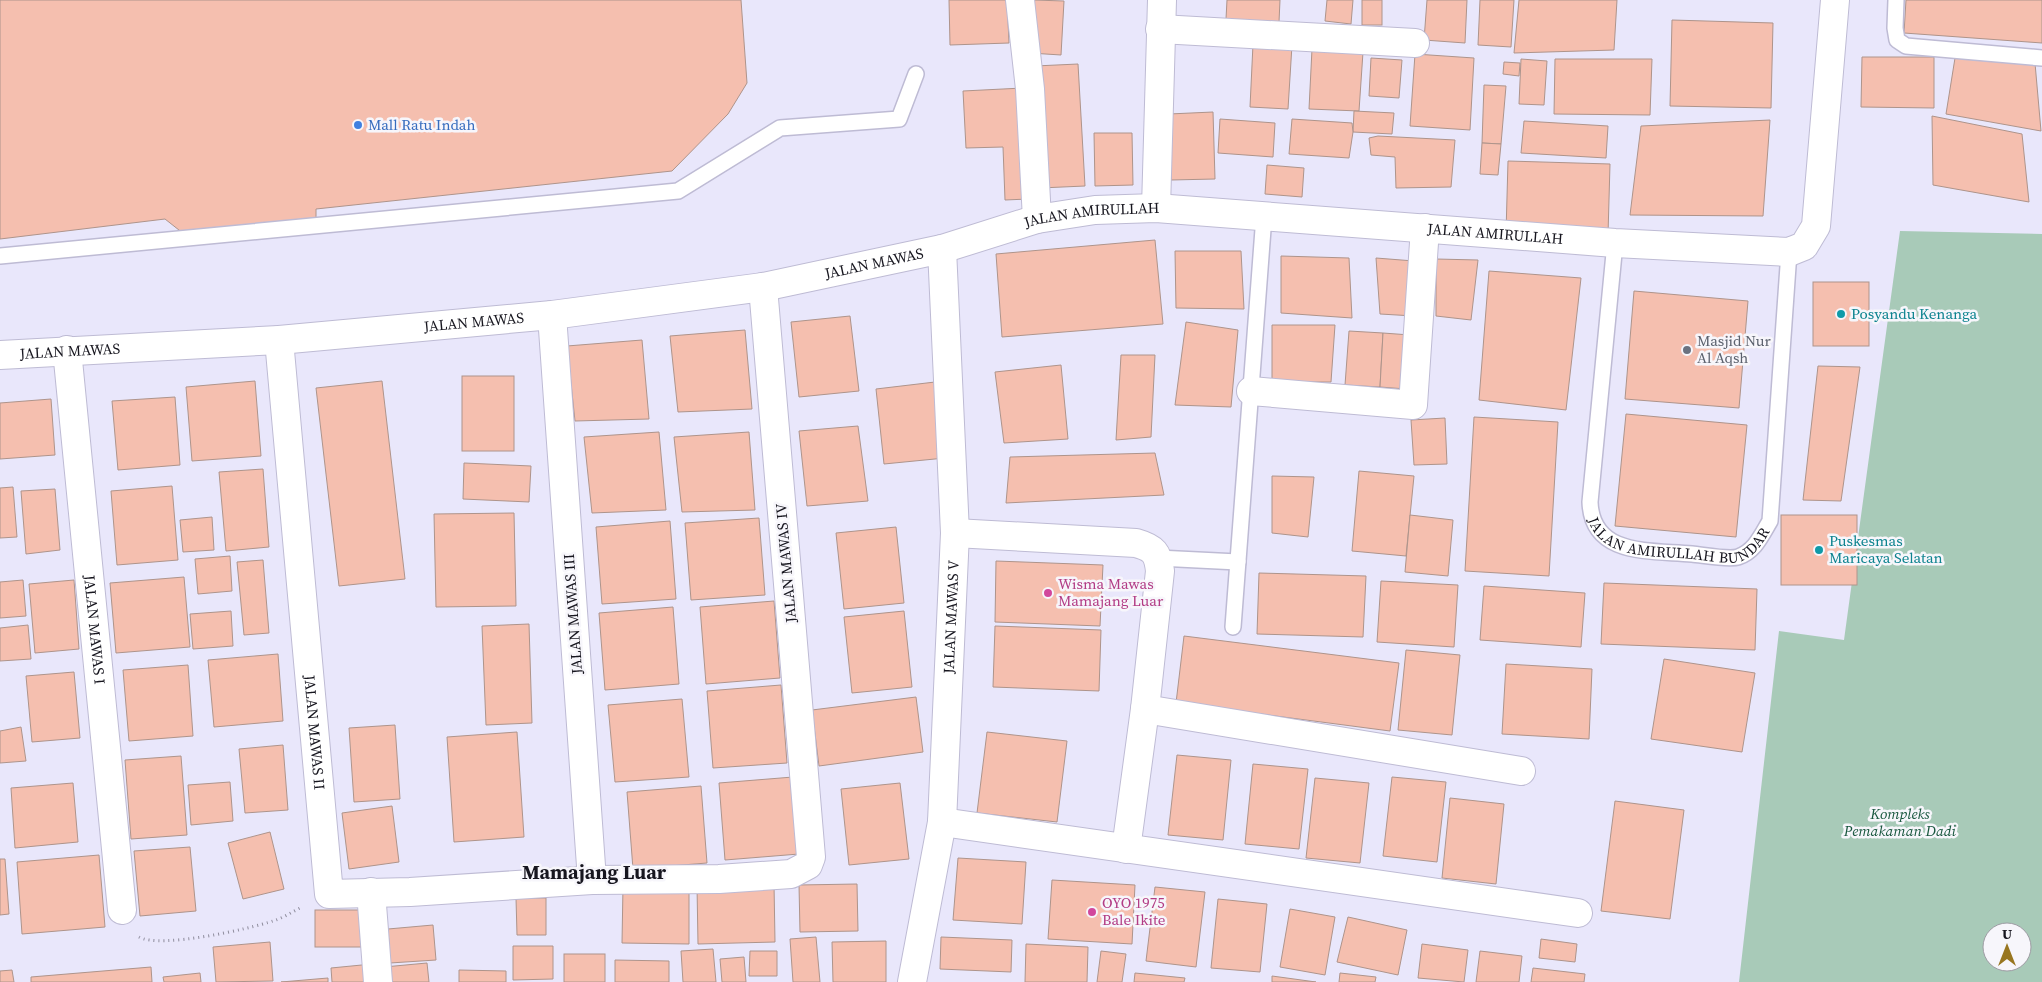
<svg xmlns="http://www.w3.org/2000/svg" width="2042" height="982" viewBox="0 0 2042 982" font-family="'Source Serif 4',serif">
<style>
.green{fill:#a8cab8;fill-rule:evenodd}
.building{fill:#f5bfaf;stroke:#ae948b}
.lines{fill:none;stroke-linecap:round;stroke-linejoin:round}
.lane-casing{stroke:#bebbd4;stroke-width:18}
.street-casing{stroke:#bebbd4;stroke-width:30}
.path{stroke:#8f8d9d;stroke-width:3;stroke-dasharray:1 4;stroke-linecap:butt}
.lane{stroke:#fff;stroke-width:15}
.street{stroke:#fff;stroke-width:28}
.shop-dot{fill:#3f7fe0;stroke:#f7f6fb;stroke-width:2}
.culture-dot{fill:#0f9aa8;stroke:#f7f6fb;stroke-width:2}
.worship-dot{fill:#6b7280;stroke:#f7f6fb;stroke-width:2}
.hotel-dot{fill:#d1479c;stroke:#f7f6fb;stroke-width:2}
.labels{text-anchor:middle;stroke-width:5;stroke-linejoin:round;paint-order:stroke}
.shop-label{font-size:15px;fill:#366cbe;stroke:#f7f6fb;text-anchor:start}
.street-label{font-size:15px;fill:#17161f;stroke:#f7f6fb}
.culture-label{font-size:15px;fill:#0d838f;stroke:#f7f6fb;text-anchor:start}
.worship-label{font-size:15px;fill:#5b616d;stroke:#f7f6fb;text-anchor:start}
.hotel-label{font-size:15px;fill:#b23c85;stroke:#f7f6fb;text-anchor:start}
.park-label{font-size:15px;font-style:italic;fill:#17563d;stroke:#f7f6fb}
.district-label{font-size:20px;font-weight:bold;fill:#17161f;stroke:#f7f6fb}
</style>
<rect width="100%" height="100%" fill="#e9e7fb"/>
<!-- green -->
<path class="green" d="M1900 231 2042 234V982H1739L1779 631 1844 640ZM1992 932H2022V962H1992Z"/>
<!-- building -->
<g class="building">
<path d="M0 0H741L747 83 728 114 672 171 316 209V220L184 234 165 219 0 239Z"/>
<path d="M949 0H1007L1009 43 950 45Z"/>
<path d="M1034 0 1064 1 1061 55 1030 53Z"/>
<path d="M1227 0H1280L1279 22 1226 19Z"/>
<path d="M1327 0H1353L1351 24 1325 21Z"/>
<rect x="1362" y="0" width="20" height="25"/>
<path d="M1427 0H1467L1465 43 1424 40Z"/>
<path d="M1480 0H1514L1511 47 1478 45Z"/>
<path d="M1519 0H1617L1614 50 1514 53Z"/>
<path d="M1906 0H2042V43L1904 33Z"/>
<path d="M1672 20 1773 23 1771 108 1670 106Z"/>
<path d="M1253 44 1292 45 1288 109 1250 107Z"/>
<path d="M1312 49 1363 52 1359 111 1309 109Z"/>
<path d="M1415 54 1474 58 1470 130 1410 126Z"/>
<path d="M1862 57H1934V108L1861 107Z"/>
<path d="M1371 58 1402 60 1399 98 1369 96Z"/>
<path d="M1955 58 2035 63 2041 131 1946 114Z"/>
<path d="M1521 59 1547 61 1544 105 1519 104Z"/>
<path d="M1555 59H1652L1650 115 1554 114Z"/>
<path d="M1504 62 1520 63 1519 76 1503 74Z"/>
<path d="M1078 64 1085 186 1040 188 1035 66Z"/>
<path d="M1484 85 1506 86 1501 144 1482 143Z"/>
<path d="M1023 88 1028 199 1005 200 1003 147 966 148 963 91Z"/>
<path d="M1354 111 1394 113 1392 134 1353 132Z"/>
<path d="M1213 112 1215 179 1171 180 1169 114Z"/>
<path d="M1932 116 2022 134 2029 202 1933 185Z"/>
<path d="M1220 119 1275 123 1273 157 1218 153Z"/>
<path d="M1292 119 1352 123 1353 132 1349 158 1289 154Z"/>
<path d="M1770 120 1763 216 1630 215 1641 126Z"/>
<path d="M1524 121 1608 126 1606 158 1521 153Z"/>
<path d="M1094 133H1132L1133 185 1095 186Z"/>
<path d="M1378 136 1455 140 1451 187 1396 188 1395 157 1371 155 1369 138Z"/>
<path d="M1482 143 1501 144 1498 175 1480 174Z"/>
<path d="M1508 161 1610 164 1608 235 1506 233Z"/>
<path d="M1267 165 1304 168 1302 197 1265 194Z"/>
<path d="M1155 240 1163 324 1002 337 996 254Z"/>
<path d="M1175 251H1241L1244 309 1176 308Z"/>
<path d="M1281 256 1349 258 1352 318 1281 313Z"/>
<path d="M1376 258 1414 261V316L1380 314Z"/>
<path d="M1436 259 1478 260 1471 320 1436 316Z"/>
<path d="M1489 271 1581 278 1566 410 1479 400Z"/>
<rect x="1813" y="282" width="56" height="64"/>
<path d="M1634 291 1748 301 1739 408 1625 399Z"/>
<path d="M850 316 859 391 799 397 791 322Z"/>
<path d="M1186 322 1238 330 1231 407 1175 405Z"/>
<path d="M1272 325H1335L1331 382H1272Z"/>
<path d="M745 330 752 409 678 412 670 336Z"/>
<path d="M1349 331 1383 333 1380 387 1345 385Z"/>
<path d="M1383 333 1410 335 1406 389 1380 387Z"/>
<path d="M642 340 649 419 575 421 567 346Z"/>
<path d="M1121 355H1155L1151 437 1116 440Z"/>
<path d="M1061 365 1068 439 1004 443 995 372Z"/>
<path d="M1818 366 1860 367 1841 501 1803 500Z"/>
<rect x="462" y="376" width="52" height="75"/>
<path d="M255 381 261 456 192 461 186 387Z"/>
<path d="M382 381 405 579 339 586 316 388Z"/>
<path d="M935 382 945 458 884 464 876 389Z"/>
<path d="M175 397 180 465 118 470 112 401Z"/>
<path d="M51 399 55 455 0 459V403Z"/>
<path d="M1626 414 1747 425 1736 537 1615 526Z"/>
<path d="M1474 417 1558 422 1549 576 1465 571Z"/>
<path d="M1445 418 1447 464 1414 465 1411 420Z"/>
<path d="M858 426 868 501 807 506 799 431Z"/>
<path d="M659 432 666 510 592 513 584 437Z"/>
<path d="M749 432 755 510 682 512 674 437Z"/>
<path d="M1155 453 1164 495 1006 503 1010 457Z"/>
<path d="M464 463 531 466 529 502 463 499Z"/>
<path d="M263 469 269 547 226 551 219 472Z"/>
<path d="M1359 471 1414 476 1406 556 1352 551Z"/>
<path d="M1272 476 1314 477 1308 537 1272 533Z"/>
<path d="M172 486 178 560 117 565 111 491Z"/>
<path d="M13 487 17 537 0 538V488Z"/>
<path d="M55 489 60 550 26 554 21 491Z"/>
<path d="M514 513 516 606 436 607 434 514Z"/>
<path d="M1410 515 1453 520 1448 576 1405 572Z"/>
<rect x="1781" y="515" width="76" height="70"/>
<path d="M212 517 214 550 183 552 180 520Z"/>
<path d="M759 518 765 595 691 600 685 523Z"/>
<path d="M670 521 676 599 602 604 596 527Z"/>
<path d="M896 527 904 603 844 609 836 533Z"/>
<path d="M230 556 232 591 198 594 195 559Z"/>
<path d="M263 560 269 633 244 635 237 562Z"/>
<path d="M996 561 1103 565 1100 626 995 622Z"/>
<path d="M1259 573 1366 576 1363 637 1257 634Z"/>
<path d="M184 577 190 647 116 653 110 583Z"/>
<path d="M23 580 26 616 0 618V582Z"/>
<path d="M74 580 79 649 35 653 29 584Z"/>
<path d="M1381 581 1458 585 1454 647 1377 642Z"/>
<path d="M1604 583 1757 589 1755 650 1601 644Z"/>
<path d="M1484 586 1585 593 1581 647 1480 640Z"/>
<path d="M774 601 780 678 706 684 700 607Z"/>
<path d="M673 607 679 684 605 690 599 613Z"/>
<path d="M231 611 233 646 193 649 190 614Z"/>
<path d="M904 611 912 687 852 693 844 617Z"/>
<path d="M529 624 532 723 486 725 482 626Z"/>
<path d="M28 625 31 659 0 661V628Z"/>
<path d="M995 626 1101 630 1099 691 993 687Z"/>
<path d="M1184 636 1399 663 1390 731 1176 703Z"/>
<path d="M1406 650 1460 655 1452 735 1398 730Z"/>
<path d="M278 654 283 721 214 727 208 660Z"/>
<path d="M1664 659 1755 673 1742 752 1651 739Z"/>
<path d="M1506 664 1592 669 1589 739 1502 734Z"/>
<path d="M188 665 193 736 129 741 123 670Z"/>
<path d="M74 672 80 738 32 742 26 676Z"/>
<path d="M781 685 787 763 713 768 707 691Z"/>
<path d="M916 697 923 752 819 766 812 710Z"/>
<path d="M682 699 689 777 615 782 608 705Z"/>
<path d="M395 725 400 799 354 802 349 728Z"/>
<path d="M21 727 26 761 0 763V731Z"/>
<path d="M517 732 524 837 454 842 447 737Z"/>
<path d="M987 732 1067 741 1057 822 977 813Z"/>
<path d="M283 745 288 810 245 813 239 749Z"/>
<path d="M1177 755 1231 760 1223 840 1168 835Z"/>
<path d="M181 756 187 835 131 839 125 760Z"/>
<path d="M1253 764 1308 769 1299 849 1245 844Z"/>
<path d="M793 777 799 854 725 860 719 783Z"/>
<path d="M1392 777 1446 782 1437 862 1383 856Z"/>
<path d="M1315 778 1369 783 1360 863 1306 858Z"/>
<path d="M230 782 233 821 191 825 188 785Z"/>
<path d="M73 783 78 842 15 848 11 788Z"/>
<path d="M900 783 909 859 849 865 841 789Z"/>
<path d="M701 786 707 863 633 869 627 792Z"/>
<path d="M1450 798 1504 804 1496 884 1442 878Z"/>
<path d="M1615 801 1684 810 1670 919 1601 911Z"/>
<path d="M392 806 399 862 349 869 342 813Z"/>
<path d="M270 832 284 889 243 899 228 843Z"/>
<path d="M190 847 196 911 140 916 134 851Z"/>
<path d="M99 855 105 927 22 934 17 862Z"/>
<path d="M958 858 1026 862 1022 924 953 920Z"/>
<path d="M0 859H5L9 914 0 915Z"/>
<path d="M1052 880 1135 885 1132 944 1048 939Z"/>
<path d="M774 884 775 942 698 944 697 886Z"/>
<path d="M857 884 858 931 800 932 799 885Z"/>
<path d="M623 886H689V944L622 943Z"/>
<path d="M1155 887 1205 892 1196 967 1146 961Z"/>
<path d="M516 898H546V935H517Z"/>
<path d="M1218 899 1267 904 1260 972 1211 968Z"/>
<path d="M1290 909 1335 917 1325 975 1280 967Z"/>
<rect x="315" y="910" width="53" height="37"/>
<path d="M1348 917 1407 930 1398 975 1337 962Z"/>
<path d="M433 925 436 960 390 963 388 929Z"/>
<path d="M816 937 820 982H793L790 939Z"/>
<path d="M941 937 1012 940 1011 972 940 969Z"/>
<path d="M1541 939 1577 944 1575 962 1539 958Z"/>
<path d="M886 941V982H833L832 942Z"/>
<path d="M270 942 273 981 216 982 213 947Z"/>
<path d="M1026 944 1088 947 1087 982H1025Z"/>
<path d="M1422 944 1468 950 1464 982 1418 978Z"/>
<path d="M513 946H553V979L513 980Z"/>
<path d="M713 949 716 982H683L681 951Z"/>
<path d="M750 951H777V976H749Z"/>
<path d="M1101 951 1126 954 1122 982H1097Z"/>
<path d="M1480 951 1522 956 1519 982H1476Z"/>
<rect x="564" y="954" width="41" height="28"/>
<path d="M744 957 746 982H722L720 959Z"/>
<path d="M615 960 669 961V982H615Z"/>
<path d="M427 963 429 982H385L384 967Z"/>
<path d="M372 964 374 982H332L331 968Z"/>
<path d="M151 967 152 982H31V977Z"/>
<path d="M1533 968 1585 974 1584 982H1531Z"/>
<path d="M12 970 14 982H0V971Z"/>
<path d="M459 970 506 971V982H459Z"/>
<path d="M200 973 201 982H164L163 977Z"/>
<path d="M1135 973 1185 978 1184 982H1134Z"/>
<path d="M1340 973 1376 977 1375 982H1339Z"/>
<path d="M1272 976 1316 982H1272Z"/>
<path d="M328 978V982H281Z"/>
</g>
<g class="lines">
<!-- lane casing -->
<g class="lane-casing">
<g id="lane">
<path d="M1896 0 1895 28 1897 40 1906 46 2042 58"/>
<path id="s1" d="M1615 243 1590 502C1592 557 1651 550 1692 554 1703 555 1729 560 1738 557 1755 551 1761 536 1770 521L1789 252"/>
<path d="M0 256 678 191 780 128 899 119 916 74"/>
<path d="M1158 558 1238 562"/>
<path d="M1233 627 1264 216"/>
</g>
</g>
<!-- street casing -->
<g class="street-casing">
<g id="street">
<path d="M1020 0 1030 89 1037 219"/>
<path d="M1160 29 1415 43"/>
<path d="M1156 208 1162 0"/>
<path id="s2" d="M279 340 329 894 410 892 592 880 552 315"/>
<path id="s3" d="M67 350 122 910"/>
<path id="s4" d="M0 355 279 340 552 315 763 287 942 249 1037 219 1095 210 1156 208 1615 243 1789 252 1804 246 1816 226 1835 0"/>
<path d="M1251 391 1413 405 1425 228"/>
<path d="M955 533 1136 543C1154 548 1158 553 1160 571L1145 709 1126 849"/>
<path d="M1145 709 1521 771"/>
<path d="M942 822 1578 913"/>
<path d="M592 880 719 879 791 874 808 865 811 857 763 287"/>
<path d="M371 892 378 982"/>
<path id="s5" d="M912 982 942 822 955 533 942 249"/>
</g>
</g>
<!-- path -->
<path class="path" d="M139 937C160 949 249 929 273 921 283 918 292 912 302 907"/>
<!-- lane -->
<use href="#lane" class="lane"/>
<!-- street -->
<use href="#street" class="street"/>
</g>
<!-- markers -->
<circle class="shop-dot" cx="358" cy="125" r="5"/>
<g class="culture-dot">
<circle cx="1841" cy="314" r="5"/>
<circle cx="1819" cy="550" r="5"/>
</g>
<circle class="worship-dot" cx="1687" cy="350" r="5"/>
<g class="hotel-dot">
<circle cx="1048" cy="593" r="5"/>
<circle cx="1092" cy="912" r="5"/>
</g>
<g class="labels">
<!-- shop labels -->
<g class="shop-label">
<text x="368" y="130">Mall Ratu Indah</text>
</g>
<!-- street labels -->
<g class="street-label">
<text dy="5" stroke="none"><textPath href="#s4" startOffset="1104">JALAN AMIRULLAH</textPath></text>
<text dy="5" stroke="none"><textPath href="#s4" startOffset="1509">JALAN AMIRULLAH</textPath></text>
<text dy="5" stroke="none"><textPath href="#s4" startOffset="880">JALAN MAWAS</textPath></text>
<text dy="5" stroke="none"><textPath href="#s4" startOffset="475">JALAN MAWAS</textPath></text>
<text dy="5" stroke="none"><textPath href="#s4" startOffset="70">JALAN MAWAS</textPath></text>
<text dy="5" stroke="none"><textPath href="#s1" startOffset="376">JALAN AMIRULLAH BUNDAR</textPath></text>
<text transform="translate(786 563) rotate(-95)" y="5">JALAN MAWAS IV</text>
<text transform="translate(573 614) rotate(-94)" y="5">JALAN MAWAS III</text>
<text dy="5" stroke="none"><textPath href="#s5" startOffset="368">JALAN MAWAS V</textPath></text>
<text dy="5" stroke="none"><textPath href="#s3" startOffset="281">JALAN MAWAS I</textPath></text>
<text dy="5" stroke="none"><textPath href="#s2" startOffset="394">JALAN MAWAS II</textPath></text>
</g>
<!-- culture labels -->
<g class="culture-label">
<text x="1851" y="319">Posyandu Kenanga</text>
<text x="1829" y="546">Puskesmas<tspan x="1829" dy="17">Maricaya Selatan</tspan></text>
</g>
<!-- worship labels -->
<g class="worship-label">
<text x="1697" y="346">Masjid Nur<tspan x="1697" dy="17">Al Aqsh</tspan></text>
</g>
<!-- hotel labels -->
<g class="hotel-label">
<text x="1058" y="589">Wisma Mawas<tspan x="1058" dy="17">Mamajang Luar</tspan></text>
<text x="1102" y="908">OYO 1975<tspan x="1102" dy="17">Bale Ikite</tspan></text>
</g>
<!-- park labels -->
<g class="park-label">
<text x="1900" y="819">Kompleks<tspan x="1900" dy="17">Pemakaman Dadi</tspan></text>
</g>
<!-- district labels -->
<g class="district-label">
<text x="594" y="879">Mamajang Luar</text>
</g>
</g>
<!-- north arrow -->
<g transform="translate(2007 947)"><circle r="24" fill="#f7f6fb" stroke="#9d9ca3"/>
<path d="M0-4L9 19L0 12L-9 19Z" fill="#987620"/>
<text y="-8" font-size="14" font-weight="bold" text-anchor="middle" fill="#17161f">U</text>
</g>
</svg>
